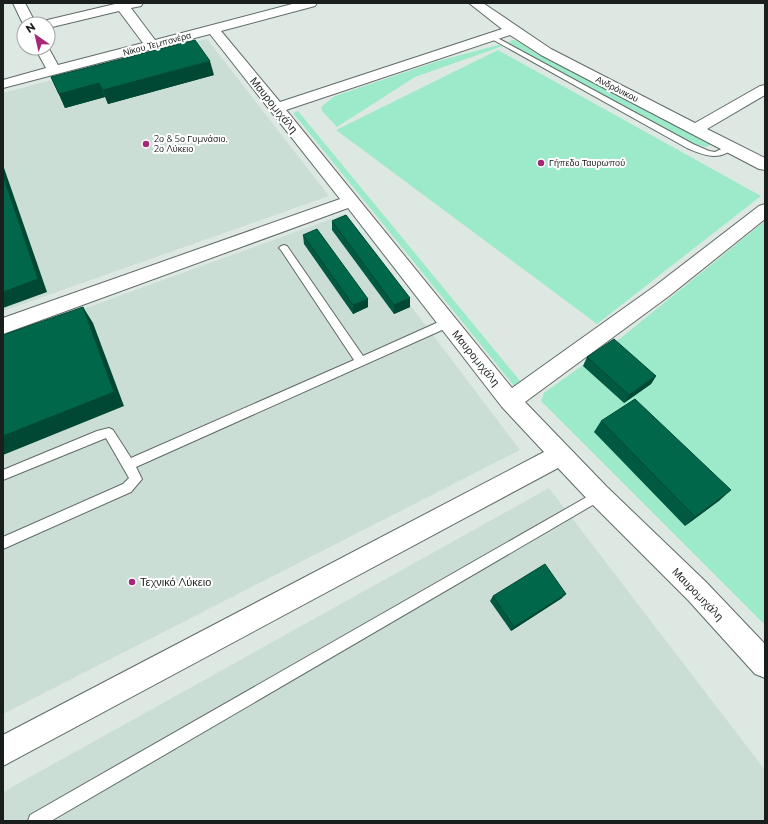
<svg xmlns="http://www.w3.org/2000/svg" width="768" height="824" viewBox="0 0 768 824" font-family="Montserrat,sans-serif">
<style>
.built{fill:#cbded5}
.green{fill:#9deacb}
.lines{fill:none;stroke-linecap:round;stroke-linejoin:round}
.service-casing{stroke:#616a66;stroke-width:2}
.minor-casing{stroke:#616a66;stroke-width:2}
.service{fill:#fff;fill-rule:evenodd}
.minor{fill:#fff;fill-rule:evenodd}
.wall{fill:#005940}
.shaded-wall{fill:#004834}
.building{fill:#00674b;stroke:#004834}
.poi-dot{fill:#a62777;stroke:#fff;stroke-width:1.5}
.labels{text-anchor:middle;stroke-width:4;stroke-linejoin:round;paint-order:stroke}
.far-street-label{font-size:9px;fill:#1a1e1c;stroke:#fff}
.far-poi-label{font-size:9px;fill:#1a1e1c;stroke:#fff;text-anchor:start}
.street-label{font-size:11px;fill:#1a1e1c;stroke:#fff}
.poi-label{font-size:11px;fill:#1a1e1c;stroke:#fff;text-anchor:start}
</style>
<rect width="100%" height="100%" fill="#dee8e3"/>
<!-- built -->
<g class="built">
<path d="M207 39 329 196 3 311V93Z"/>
<path d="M342 215 520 450 3 714V338Z"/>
<path d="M549 488 765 770V821H3V792Z"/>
</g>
<!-- green -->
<g class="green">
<path d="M513 40H515L713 144 706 147 690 143 509 44V42Z"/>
<path d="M498 45 503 46 415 77 337 127 322 111 321 107 335 96 438 61Z"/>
<path d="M498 50 761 196 597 324 336 130Z"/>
<path d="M298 111 521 382 515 387 293 113Z"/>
<path d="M765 221V625L541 401 544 393 622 337Z"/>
</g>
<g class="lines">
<!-- service casing -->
<g class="service-casing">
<g id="service">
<path d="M492 35 693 144 709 151 715 152 730 145 734 147C720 162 703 155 687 148L490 38 489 37Z"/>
<path d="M284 245 287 246 363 356 443 320H451L452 323 451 326 136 467 142 479 131 492 3 549V537L123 484 129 478 106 438 3 480V470L97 431 109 428 113 430 131 458 354 360 281 250 279 248 281 246Z"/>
<path d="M599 490 603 491 605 495 603 499 51 821H28L30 815Z"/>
</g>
</g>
<!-- minor casing -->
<g class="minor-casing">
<g id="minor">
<path d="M13 3H25L36 24H24V26Z"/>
<path d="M114 3H143L141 6 131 8 155 40 296 3H317L315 6 221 31 280 102 502 29 469 3H483L551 49 695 123 760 86 765 85V95L707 129 765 158V170L759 169 541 55 510 35 286 110 512 388 655 286 759 206 765 204V219L669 296 525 402 607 487 706 582 765 644V678L755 674 688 600 591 503 558 468 3 766V735L544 452 502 407 348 208 3 334V318L340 199 210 34 3 88V80L46 68 35 48H48V47L58 65 143 43 119 11 48 28V24H41L43 21 115 4Z"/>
</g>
</g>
<!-- service -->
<use href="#service" class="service"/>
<!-- minor -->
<use href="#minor" class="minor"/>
</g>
<!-- wall -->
<g class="wall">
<path d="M214 75 108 104 105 97 65 108 51 77Z"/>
<path d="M332 221 410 307 394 314 332 230Z"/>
<path d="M303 235 368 307 353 314 304 244Z"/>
<path d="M587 357 656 376 651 384 624 403 583 366Z"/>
<path d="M601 421 720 500 685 526 594 432Z"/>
<path d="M493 596 562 598 511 631 490 601Z"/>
</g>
<!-- shaded-wall -->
<g class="shaded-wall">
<path d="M210 61 214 75 108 104 103 90Z"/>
<path d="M99 83 105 97 65 108 59 94Z"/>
<path d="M3 165 47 292 3 308Z"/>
<path d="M410 298V307L394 314V305Z"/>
<path d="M368 299V307L353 314V305Z"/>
<path d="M83 307 93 323 124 406 3 455V436Z"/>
<path d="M656 376 651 384 624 403 629 395Z"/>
<path d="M731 490 720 500 685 526 695 517Z"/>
<path d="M566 594 562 598 511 631 514 627Z"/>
</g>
<!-- building -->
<g class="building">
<path d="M195 40 210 61 103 90 99 83 59 94 51 77Z"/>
<path d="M3 175 38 279 3 292Z"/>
<path d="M346 215 410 298 394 305 332 221Z"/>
<path d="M317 229 368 299 353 305 303 235Z"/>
<path d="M83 307 114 392 3 436V335Z"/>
<path d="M614 339 656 376 629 395 587 357Z"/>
<path d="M635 399 731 490 695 517 601 421Z"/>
<path d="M545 564 566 594 514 627 493 596Z"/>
</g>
<!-- markers -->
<g class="poi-dot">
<circle cx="146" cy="144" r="4"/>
<circle cx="541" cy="163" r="4"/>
<circle cx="132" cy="582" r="4"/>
</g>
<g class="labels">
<!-- far-street labels -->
<g class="far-street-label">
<text transform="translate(157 44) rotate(-15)" y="3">Νίκου Τεμπονέρα</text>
<text transform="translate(617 89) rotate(27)" y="3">Ανδρόνικου</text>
</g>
<!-- far-poi labels -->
<g class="far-poi-label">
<text x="154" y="142">2ο &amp; 5ο Γυμνάσιο.<tspan x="154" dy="10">2ο Λύκειο</tspan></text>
<text x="549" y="166">Γήπεδο Ταυρωπού</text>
</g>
<!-- street labels -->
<g class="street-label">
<text transform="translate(274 105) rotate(51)" y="4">Μαυρομιχάλη</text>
<text transform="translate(476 358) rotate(51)" y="4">Μαυρομιχάλη</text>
<text transform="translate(698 594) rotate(46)" y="4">Μαυρομιχάλη</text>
</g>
<!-- poi labels -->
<g class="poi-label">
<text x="140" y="586">Τεχνικό Λύκειο</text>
</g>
</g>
<!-- border -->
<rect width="768" height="824" fill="none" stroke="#1a1e1c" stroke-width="8"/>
<!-- north arrow -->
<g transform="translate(36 36) rotate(326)"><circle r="19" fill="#ffffff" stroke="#a3a5a4"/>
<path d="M0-3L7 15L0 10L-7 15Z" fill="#a62777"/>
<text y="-6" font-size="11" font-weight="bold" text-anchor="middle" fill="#1a1e1c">N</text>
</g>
</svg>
